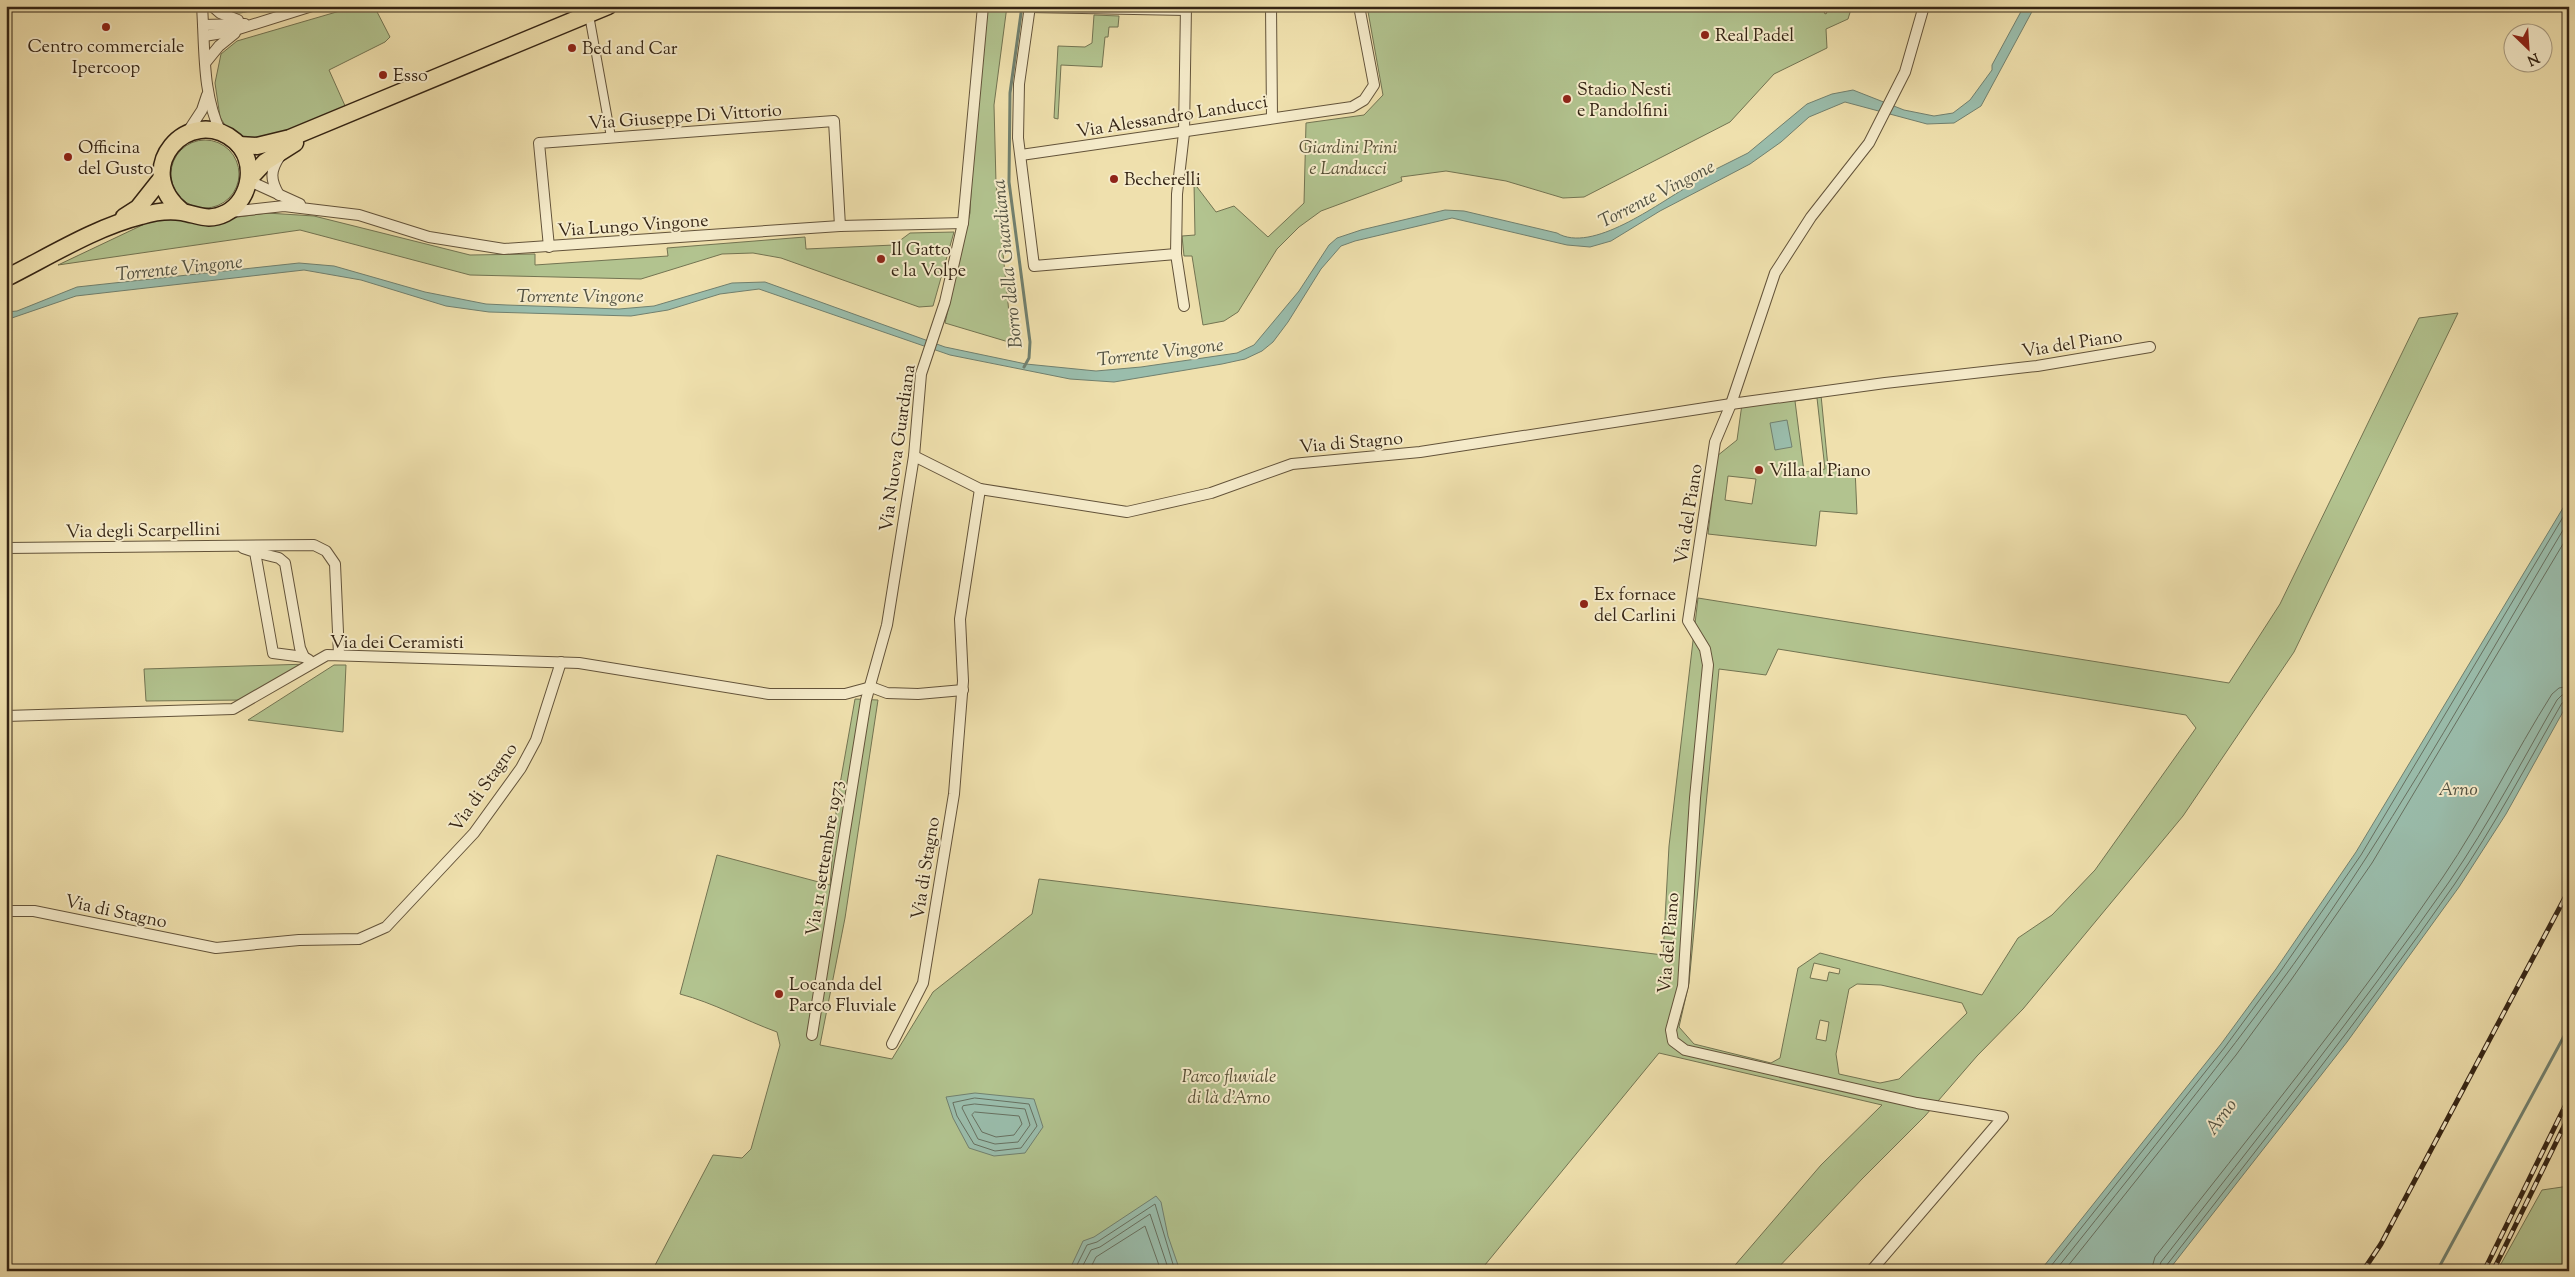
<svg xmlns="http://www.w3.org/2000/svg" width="2575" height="1277" viewBox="0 0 2575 1277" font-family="'Sorts Mill Goudy',serif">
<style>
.green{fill:#b2c38f;stroke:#737452;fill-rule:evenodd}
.water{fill:#9abdac;stroke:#71806f}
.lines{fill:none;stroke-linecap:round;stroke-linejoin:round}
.shore{stroke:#677060;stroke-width:1}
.stream{stroke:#71806f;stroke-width:3}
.pedestrian-casing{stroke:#63533a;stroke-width:10}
.minor-casing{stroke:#63533a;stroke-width:12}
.primary-casing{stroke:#342414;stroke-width:19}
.pedestrian{stroke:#f5ebca;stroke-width:8}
.minor{stroke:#f5ebca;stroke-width:10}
.primary{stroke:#efe0ad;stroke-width:16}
.rail-casing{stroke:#342414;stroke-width:5}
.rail{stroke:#f5ebca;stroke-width:3;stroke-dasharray:9;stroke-linecap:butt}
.poi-dot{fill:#8f2418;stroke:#f5ebca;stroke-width:2}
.labels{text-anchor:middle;stroke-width:4;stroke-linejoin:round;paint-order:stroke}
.poi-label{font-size:18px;fill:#342414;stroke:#f5ebca;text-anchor:start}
.street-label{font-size:18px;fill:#342414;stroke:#f5ebca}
.park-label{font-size:18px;font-style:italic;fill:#544c33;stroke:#f5ebca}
.water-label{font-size:19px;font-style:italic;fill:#535242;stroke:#f5ebca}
</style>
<rect width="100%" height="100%" fill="#efe0ad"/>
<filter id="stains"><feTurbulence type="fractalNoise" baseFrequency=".004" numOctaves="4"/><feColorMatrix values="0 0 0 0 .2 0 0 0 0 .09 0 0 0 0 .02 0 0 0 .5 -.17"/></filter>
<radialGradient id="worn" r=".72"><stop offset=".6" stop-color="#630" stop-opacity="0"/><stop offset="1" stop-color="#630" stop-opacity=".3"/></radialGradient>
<!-- green -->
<g class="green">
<path d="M219 6H259L260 8C243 13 234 17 219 6Z"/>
<path d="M357 6H374L390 37 385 42 329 70 346 108 275 137 245 140 225 125 220 117 215 83 221 54 237 41Z"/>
<path d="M986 6H1007L994 105 996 183 1012 343 945 323 970 213 975 101Z"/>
<path d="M1367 6H1822L1825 14 1827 13 1823 6H1852L1848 19 1826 29 1827 48 1774 74 1730 122 1584 197 1563 198 1506 181 1446 171 1401 177 1402 181 1321 211 1299 227 1277 249 1238 312 1224 321 1203 325 1192 256H1184L1182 236 1195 235 1194 183 1216 212 1234 206 1268 237 1304 203 1306 123 1364 115 1383 95Z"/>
<path d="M1094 15 1119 16 1118 27H1109L1108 37H1105L1102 67 1061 65 1058 119 1054 118 1058 46 1085 47 1092 43Z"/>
<circle cx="205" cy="174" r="34"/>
<path d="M267 213 314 216 470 255 535 254V265L668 256 667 248 805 237 806 249 894 245 910 233 954 232 933 306 919 307 781 258 753 253 722 254 641 279 470 275 300 230 58 265 153 220 231 218Z"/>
<path d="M2458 313 2294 652 2183 816 2023 1009 1977 1056 1925 1116 1862 1179 1775 1271H1730L1821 1165 1882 1105 1659 1053 1480 1271H652L713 1155 742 1158 751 1149 780 1045 777 1032C744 1020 714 1003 680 994L717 855 830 885 837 801 855 699 878 700 845 918 820 1045 892 1059 933 992 1032 914 1039 879 1663 955 1669 846 1698 598 2229 683 2280 604 2419 318ZM1778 649 2186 715 2196 728 2095 870 2052 915 2018 938 1982 995 1820 953 1798 968 1780 1058 1771 1063 1694 1044 1679 1027 1689 983 1719 669 1766 675ZM1814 963 1840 969 1839 974 1829 972 1827 981 1810 978ZM1857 984 1881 985 1962 1003 1967 1013 1899 1079 1880 1083 1839 1074 1836 1054 1849 989ZM1820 1020 1829 1022 1826 1041 1816 1039Z"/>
<path d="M1821 395 1828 467 1855 468 1857 514 1820 511 1816 546 1708 534 1717 456 1737 440 1742 404ZM1817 398 1825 469 1804 472 1795 401ZM1728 476 1756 479 1752 504 1725 500Z"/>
<path d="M309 664 245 700 146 701 144 669Z"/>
<path d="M334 665H346L343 732 248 720Z"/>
<path d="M2569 1186V1271H2497L2542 1190Z"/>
</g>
<!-- water -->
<g class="water">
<path d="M2024 6H2035L1981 106 1954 123 1927 124 1845 102 1809 117 1781 142 1750 164 1660 211 1611 241 1590 247 1567 245 1452 218 1355 241 1341 246 1321 269 1288 322 1273 342 1262 351 1245 359 1222 364 1114 382 1070 379 950 355 759 289 720 294 668 310 631 316 489 312 446 306 361 280 304 270 76 296 6 320V312L17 311 77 287 299 263 334 266 425 292 486 304 507 305 619 309 654 306 732 283 765 282 945 347 1026 364 1096 371 1141 367 1237 353 1254 345 1299 291 1329 245 1337 238 1361 230 1445 210 1464 211 1557 233C1592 254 1657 204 1689 186L1694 180 1748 153 1807 104 1832 94 1853 90 1904 110 1934 116 1953 113 1970 100 1992 70V65Z"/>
<path d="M1787 420 1792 447 1775 450 1770 423Z"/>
<path d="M2569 498V701L2506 814 2459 887 2347 1042 2168 1271H2040L2221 1044 2276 969 2356 852Z"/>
<path d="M975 1093 1034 1099 1043 1127 1025 1153 994 1156 969 1148 953 1118 946 1097Z"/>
<path d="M1156 1196 1161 1202 1168 1236 1180 1271H1069L1083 1241 1094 1237Z"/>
</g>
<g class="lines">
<!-- shore -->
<g class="shore">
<path d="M975 1098 1029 1104 1037 1126 1021 1148 995 1151 974 1144 957 1116 953 1103Z"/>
<path d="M975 1104 1025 1109 1030 1125 1018 1142 995 1144 978 1139 962 1108 963 1106Z"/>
<path d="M975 1112 1019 1116 1022 1124 1014 1135 996 1137 982 1132 972 1115Z"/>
<path d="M1074 1271 1087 1245 1097 1242 1155 1204 1175 1271"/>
<path d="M1080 1271 1091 1250 1100 1247 1150 1214 1169 1271"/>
<path d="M1089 1271 1096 1257 1145 1226 1161 1271"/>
<path d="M2047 1271 2225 1047 2280 972 2361 855 2569 507"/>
<path d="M2055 1271C2162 1136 2273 1003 2366 858 2437 748 2502 632 2569 520"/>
<path d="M2064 1271 2236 1055 2291 980 2372 863 2569 534"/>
<path d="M2151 1271 2155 1257C2253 1132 2354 1008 2443 877 2483 818 2514 754 2552 694L2559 688 2569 686"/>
<path d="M2158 1271 2161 1262C2259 1136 2358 1012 2449 882 2489 824 2522 761 2557 700L2562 695 2569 694"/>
<path d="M2165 1271 2166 1266C2264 1140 2363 1016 2454 885 2494 827 2527 764 2562 703L2569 700"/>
</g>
<!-- stream -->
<g class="stream">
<path d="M1022 6 1010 93 1009 182 1030 342 1029 358 1024 367"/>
<path d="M2437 1271 2569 1027"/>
</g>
<!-- pedestrian casing -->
<g class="pedestrian-casing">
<path id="pedestrian" d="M589 15 611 137"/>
</g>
<!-- minor casing -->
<g class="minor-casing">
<g id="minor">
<path d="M202 6C205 49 202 94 221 133"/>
<path d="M212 6 220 13 238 20"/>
<path d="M1030 6 1019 84 1018 138 1034 266 1176 254 1177 194 1184 133 1186 6"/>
<path d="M1271 6 1272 118"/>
<path d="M1030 7 1186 10"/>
<path d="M203 25 245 24"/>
<path d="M204 36 229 32 312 6"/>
<path d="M206 62 219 46 235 33"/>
<path d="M187 133 202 110 207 95"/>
<path d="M1021 155 1352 107 1364 100 1374 85 1359 6"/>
<path d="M249 179 256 184 300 204"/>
<path d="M279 195C270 179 270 171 280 156"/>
<path d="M230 212 284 206 359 215 429 237 504 249 840 226 963 223"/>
<path d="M549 247 539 143 834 121 840 226"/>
<path d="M1176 254 1184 306"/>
<path d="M914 456 980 489 1127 512 1211 493 1292 464 1420 452 1731 404 1885 383 2037 366 2150 347"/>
<path d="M6 548 314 545 326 551 335 564 339 655"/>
<path d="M243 548 255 552 273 653 304 657"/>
<path d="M255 552 279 558 285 563 300 648 304 657 309 660"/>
<path d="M6 716 233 709 327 655 579 663 769 694H845L871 687 887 693 918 694 963 690"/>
<path d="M6 911H34L216 948 299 940 359 939 386 927 474 833 521 768 536 740 561 662"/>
<path d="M812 1035 866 700 887 625 914 456 921 374 945 302 963 223 983 6"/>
<path d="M892 1044 923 983 954 794 963 681 960 619 980 489"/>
<path d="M1871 1271 2003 1117 1917 1103 1685 1050 1673 1041 1671 1030 1683 986 1695 798 1708 665 1705 649 1688 621 1715 442 1731 404 1775 273 1811 217 1869 143 1905 72 1924 6"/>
</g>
</g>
<!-- primary casing -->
<g class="primary-casing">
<g id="primary">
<path d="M239 145 257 146 290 138 608 6"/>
<path d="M249 179 265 162 295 143"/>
<path d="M124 217 138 208 161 179"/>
<path d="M6 278C48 257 96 227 141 216 154 212 169 210 182 212 199 215 208 222 226 213 252 199 257 160 235 141 189 103 129 169 183 212"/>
</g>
</g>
<!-- pedestrian -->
<use href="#pedestrian" class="pedestrian"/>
<!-- minor -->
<use href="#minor" class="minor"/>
<!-- primary -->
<use href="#primary" class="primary"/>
<!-- rail casing -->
<g class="rail-casing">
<g id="rail">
<path d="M2363 1271 2381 1244 2569 890"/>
<path d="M2484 1271 2569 1098"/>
<path d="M2493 1271 2569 1116"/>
</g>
</g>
<!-- rail -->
<use href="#rail" class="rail"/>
</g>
<!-- markers -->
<g class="poi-dot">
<circle cx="106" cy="27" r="5"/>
<circle cx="1705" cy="35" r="5"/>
<circle cx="572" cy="48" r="5"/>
<circle cx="383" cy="75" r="5"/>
<circle cx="1567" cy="99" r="5"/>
<circle cx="68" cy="157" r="5"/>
<circle cx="1114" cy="179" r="5"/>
<circle cx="881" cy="259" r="5"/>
<circle cx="1759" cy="470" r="5"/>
<circle cx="1584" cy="604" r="5"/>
<circle cx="779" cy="994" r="5"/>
</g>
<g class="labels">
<!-- poi labels -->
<g class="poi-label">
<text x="1715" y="41">Real Padel</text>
<text x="106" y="52" text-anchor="middle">Centro commerciale<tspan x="106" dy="21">Ipercoop</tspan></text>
<text x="582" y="54">Bed and Car</text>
<text x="393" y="81">Esso</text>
<text x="1577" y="95">Stadio Nesti<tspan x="1577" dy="21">e Pandolfini</tspan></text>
<text x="78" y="153">Officina<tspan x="78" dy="21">del Gusto</tspan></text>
<text x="1124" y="185">Becherelli</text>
<text x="891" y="255">Il Gatto<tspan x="891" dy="21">e la Volpe</tspan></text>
<text x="1769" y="476">Villa al Piano</text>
<text x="1594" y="600">Ex fornace<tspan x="1594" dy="21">del Carlini</tspan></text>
<text x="789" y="990">Locanda del<tspan x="789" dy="21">Parco Fluviale</tspan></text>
</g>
<!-- street labels -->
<g class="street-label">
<text transform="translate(685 116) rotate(-4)" y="6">Via Giuseppe Di Vittorio</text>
<text transform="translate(1172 116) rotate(-9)" y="6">Via Alessandro Landucci</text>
<text transform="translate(633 225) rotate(-4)" y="6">Via Lungo Vingone</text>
<text transform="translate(2072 343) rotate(-9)" y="6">Via del Piano</text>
<text transform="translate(1351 442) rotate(-5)" y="6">Via di Stagno</text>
<text transform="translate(897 448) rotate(-82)" y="6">Via Nuova Guardiana</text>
<text transform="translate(1688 514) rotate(-81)" y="6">Via del Piano</text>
<text transform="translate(143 530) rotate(-1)" y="6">Via degli Scarpellini</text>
<text x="397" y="648">Via dei Ceramisti</text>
<text transform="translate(483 787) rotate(-55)" y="6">Via di Stagno</text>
<text transform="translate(824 858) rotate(-81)" y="6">Via 11 settembre 1973</text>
<text transform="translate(925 868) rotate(-81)" y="6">Via di Stagno</text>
<text transform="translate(116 911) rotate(12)" y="6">Via di Stagno</text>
<text transform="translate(1668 943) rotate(-85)" y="6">Via del Piano</text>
</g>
<!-- park labels -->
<g class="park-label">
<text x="1348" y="153">Giardini Prini<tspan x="1348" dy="21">e Landucci</tspan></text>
<text x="1229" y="1082">Parco fluviale<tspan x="1229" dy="21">di là d'Arno</tspan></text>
</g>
<!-- water labels -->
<g class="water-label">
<text transform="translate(1656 193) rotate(-27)" y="7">Torrente Vingone</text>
<text transform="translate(1006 264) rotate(-96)" y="7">Borro della Guardiana</text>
<text transform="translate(179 267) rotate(-6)" y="7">Torrente Vingone</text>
<text x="580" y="302">Torrente Vingone</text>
<text transform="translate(1160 351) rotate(-7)" y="7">Torrente Vingone</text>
<text x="2458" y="795">Arno</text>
<text transform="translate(2220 1116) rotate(-53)" y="7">Arno</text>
</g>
</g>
<!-- margin -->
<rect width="2575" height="1277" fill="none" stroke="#efe0ad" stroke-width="25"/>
<rect x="8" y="8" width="2560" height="1262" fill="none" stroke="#342414" stroke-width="2.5"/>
<rect x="12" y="12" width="2550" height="1252" fill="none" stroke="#342414"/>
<!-- north arrow -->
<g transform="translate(2528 48) rotate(155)"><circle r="24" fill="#f5ebca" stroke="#a89b81"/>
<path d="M0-4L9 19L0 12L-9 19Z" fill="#8f2418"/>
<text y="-8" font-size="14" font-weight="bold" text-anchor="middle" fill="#342414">N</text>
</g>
<rect width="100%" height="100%" filter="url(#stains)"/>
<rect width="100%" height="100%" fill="url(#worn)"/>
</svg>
